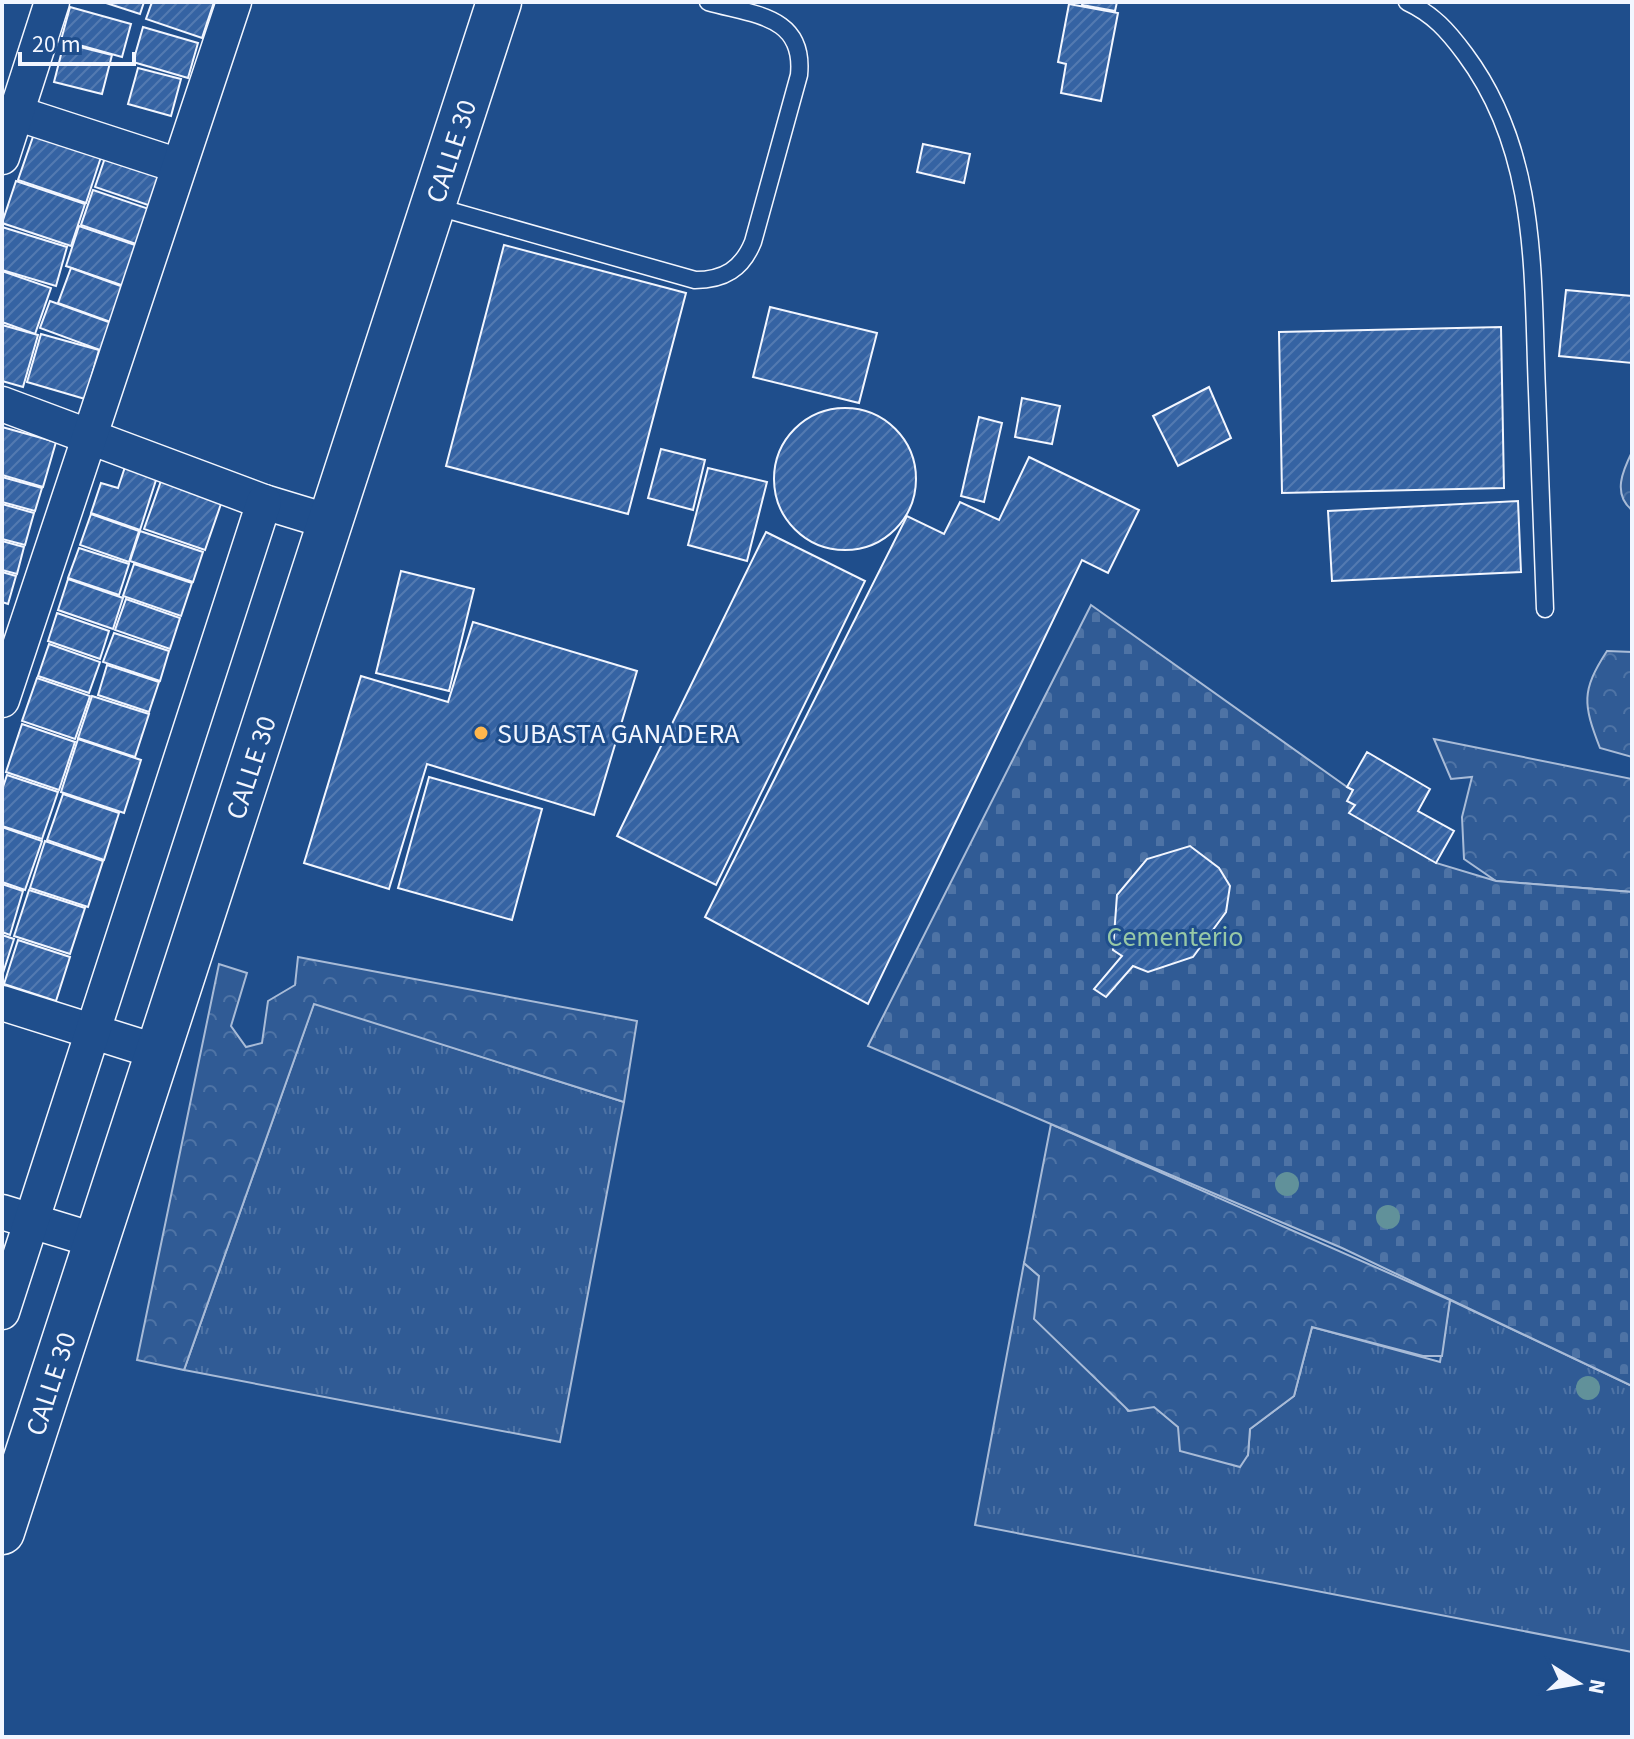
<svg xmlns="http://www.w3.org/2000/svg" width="1634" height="1739" viewBox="0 0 1634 1739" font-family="'Source Sans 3',sans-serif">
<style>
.grass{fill:url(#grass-tufts);stroke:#a8bbd7;stroke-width:2}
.forest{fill:url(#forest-crowns);stroke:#a8bbd7;stroke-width:2}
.cemetery{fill:url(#cemetery-stones);stroke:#a8bbd7;stroke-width:2}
.building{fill:url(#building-hatch);stroke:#f2f6ff;stroke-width:2}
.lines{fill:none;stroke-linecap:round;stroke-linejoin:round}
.lane-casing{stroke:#f2f6ff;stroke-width:19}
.street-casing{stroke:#f2f6ff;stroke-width:37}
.primary-casing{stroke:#f2f6ff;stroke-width:47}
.lane{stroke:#1f4e8c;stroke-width:16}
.street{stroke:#1f4e8c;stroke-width:34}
.primary{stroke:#1f4e8c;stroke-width:44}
.tree{fill:#61919a}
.poi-dot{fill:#ffb74d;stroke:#1f4e8c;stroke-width:3}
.labels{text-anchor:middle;stroke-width:6;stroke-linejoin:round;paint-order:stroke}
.street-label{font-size:28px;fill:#f2f6ff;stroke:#1f4e8c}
.poi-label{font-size:28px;fill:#f2f6ff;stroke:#1f4e8c;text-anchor:start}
.park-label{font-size:28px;fill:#97c8a6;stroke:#1f4e8c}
</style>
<defs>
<pattern id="grass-tufts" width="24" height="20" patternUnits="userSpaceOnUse" patternTransform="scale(2)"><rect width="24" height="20" fill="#305b95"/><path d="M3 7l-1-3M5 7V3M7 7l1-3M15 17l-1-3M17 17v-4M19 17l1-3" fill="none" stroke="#4e73a5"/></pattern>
<pattern id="forest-crowns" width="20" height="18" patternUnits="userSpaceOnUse" patternTransform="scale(2)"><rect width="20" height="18" fill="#305b95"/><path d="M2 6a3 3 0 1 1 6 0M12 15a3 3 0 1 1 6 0" fill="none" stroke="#4e73a5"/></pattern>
<pattern id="cemetery-stones" width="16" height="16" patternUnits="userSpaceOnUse" patternTransform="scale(2)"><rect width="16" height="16" fill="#305b95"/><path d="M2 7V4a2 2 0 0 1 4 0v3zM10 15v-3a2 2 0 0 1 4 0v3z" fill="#4e73a5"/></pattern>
<pattern id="building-hatch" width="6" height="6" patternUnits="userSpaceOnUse" patternTransform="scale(2)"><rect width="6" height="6" fill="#3563a3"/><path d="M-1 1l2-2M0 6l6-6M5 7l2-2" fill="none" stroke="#537ab1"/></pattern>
</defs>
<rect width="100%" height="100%" fill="#1f4e8c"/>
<!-- grass -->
<g class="grass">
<path d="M314 1003 624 1102 560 1442 184 1370Z"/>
<path d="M1024 1263 1039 1276 1128 1411 1154 1406 1178 1427 1248 1455 1250 1429 1294 1396 1312 1327 1440 1362 1450 1300 1632 1386V1652L975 1525Z"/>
</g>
<!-- forest -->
<g class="forest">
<path d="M1632 452V510C1612 494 1623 470 1632 452Z"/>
<path d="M1607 651 1632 652V757L1600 748C1583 704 1581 691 1607 651Z"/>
<path d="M1434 739 1632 779V892L1496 881 1464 859 1462 817 1472 777 1451 779Z"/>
<path d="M298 957 637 1021 624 1102 314 1004 184 1370 137 1360 219 964 247 973 231 1026 246 1047 262 1043 268 1001 295 985Z"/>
<path d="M1051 1124 1450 1300 1442 1356H1423L1312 1327 1294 1396 1250 1429 1248 1455 1240 1467 1180 1451 1178 1427 1154 1407 1129 1411 1034 1319 1039 1276 1024 1263Z"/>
</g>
<!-- cemetery -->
<path class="cemetery" d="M1091 605 1347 787 1400 815 1436 863 1496 881 1632 892V1386L1342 1248 868 1046Z"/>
<!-- building -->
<g class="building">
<path d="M103 2H144L140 14Z"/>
<path d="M152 2H214L202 38 146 19Z"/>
<path d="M1083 2H1117L1115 11 1082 5Z"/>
<path d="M1069 4 1118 13 1101 101 1061 93 1066 64 1058 62Z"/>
<path d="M70 7 131 24 122 57 61 40Z"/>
<path d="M143 27 198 43 188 78 133 62Z"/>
<path d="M64 43 112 55 102 94 54 82Z"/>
<path d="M138 68 181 79 171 116 128 104Z"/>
<path d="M36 128 103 151 86 203 18 180Z"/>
<path d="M923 144 970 154 964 183 917 172Z"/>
<path d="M107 152 164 171 151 206 95 187Z"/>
<path d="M16 181 85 204 71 246 2 223Z"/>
<path d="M93 190 152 210 139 245 81 225Z"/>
<path d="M79 226 141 247 127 287 66 266Z"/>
<path d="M2 227 67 247 56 286 2 270Z"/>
<path d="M504 245 686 293 628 514 446 466Z"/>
<path d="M71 268 129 289 116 324 58 303Z"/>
<path d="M2 271 51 288 35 334 2 322Z"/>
<path d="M1566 290 1632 296V363L1559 356Z"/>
<path d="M50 301 117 325 108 353 40 328Z"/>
<path d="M770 307 877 333 859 403 753 377Z"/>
<path d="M2 325 38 335 23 387 2 381Z"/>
<path d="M1501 327 1504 488 1282 493 1279 332Z"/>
<path d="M41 334 99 350 85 399 27 382Z"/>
<path d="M1209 387 1231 438 1178 466 1153 416Z"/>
<path d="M1022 398 1060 406 1052 444 1015 437Z"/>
<circle cx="845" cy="479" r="71"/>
<path d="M979 417 1002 423 984 502 961 496Z"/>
<path d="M2 427 56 442 43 487 2 475Z"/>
<path d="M661 449 705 460 693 510 648 498Z"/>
<path d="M1029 457 1139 510 1108 573 1082 560 868 1004 705 917 907 516 944 534 960 502 999 520Z"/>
<path d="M125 467 157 477 140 530 91 513 101 483 118 488Z"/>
<path d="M708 468 767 482 747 561 688 545Z"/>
<path d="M2 477 42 488 35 511 2 502Z"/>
<path d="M161 481 222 501 205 550 144 529Z"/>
<path d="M1518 501 1521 572 1332 581 1328 511Z"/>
<path d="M2 504 34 513 25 545 2 539Z"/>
<path d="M91 514 139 531 129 562 80 545Z"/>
<path d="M140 531 203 552 193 582 130 561Z"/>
<path d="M766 532 865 581 716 885 617 836Z"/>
<path d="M2 541 24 547 17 574 2 570Z"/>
<path d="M79 548 129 564 119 595 68 578Z"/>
<path d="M134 564 192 583 181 616 123 596Z"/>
<path d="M401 571 474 589 449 691 376 673Z"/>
<path d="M2 572 16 576 8 604 2 602Z"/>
<path d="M68 579 123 598 113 629 58 610Z"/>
<path d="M126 599 180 618 170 649 115 630Z"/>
<path d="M57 613 109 631 100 659 48 641Z"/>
<path d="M473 622 637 671 594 815 427 764 389 889 304 863 361 676 448 702Z"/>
<path d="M114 633 169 651 160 681 103 662Z"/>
<path d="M49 644 100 662 89 693 38 676Z"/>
<path d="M107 665 159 682 149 712 98 695Z"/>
<path d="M37 678 90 696 75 739 22 721Z"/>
<path d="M92 696 149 714 135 757 78 738Z"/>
<path d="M22 724 75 742 59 790 6 772Z"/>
<path d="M78 739 141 760 124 813 61 792Z"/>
<path d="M1367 752 1430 789 1418 811 1454 831 1436 863 1349 813 1355 805 1347 801 1353 790 1347 787Z"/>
<path d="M7 775 58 792 42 839 2 826V790Z"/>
<path d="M429 777 542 809 512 920 398 888Z"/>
<path d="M63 794 119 813 104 860 47 840Z"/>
<path d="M2 827 42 841 25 890 2 882Z"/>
<path d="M45 841 103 861 88 907 30 888Z"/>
<path d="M1190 846 1219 868 1230 886 1226 912 1193 957 1148 972 1133 966 1106 997 1094 989 1122 956 1113 950 1117 895 1147 859Z"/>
<path d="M2 884 23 891 10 935 2 932Z"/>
<path d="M29 890 85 908 70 954 14 936Z"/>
<path d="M2 935 14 939 2 976Z"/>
<path d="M18 940 70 957 56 1001 4 984Z"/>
</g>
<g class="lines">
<!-- lane casing -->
<g class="lane-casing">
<g id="lane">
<path d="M1407 2C1433 14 1448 31 1465 54 1539 153 1532 274 1537 391 1540 464 1543 537 1545 609"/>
<path d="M434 206 695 280C724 280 742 269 753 242L799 75C805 15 753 15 708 2"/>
</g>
</g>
<!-- street casing -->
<g class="street-casing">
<g id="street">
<path d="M16 113 179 166"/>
<path d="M2 157 52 2"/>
<path d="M2 404 264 502 330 522"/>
<path d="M2 700 234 2"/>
<path d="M2 1003 158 1052"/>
<path d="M2 1212 97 1241"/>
<path d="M2 1312 264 502"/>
</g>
</g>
<!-- primary casing -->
<g class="primary-casing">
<g id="primary">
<path id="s1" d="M2 1532 499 2"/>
</g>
</g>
<!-- lane -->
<use href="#lane" class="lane"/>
<!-- street -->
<use href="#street" class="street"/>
<!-- primary -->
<use href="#primary" class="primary"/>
</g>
<!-- trees -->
<g class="tree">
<circle cx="1287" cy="1184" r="12"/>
<circle cx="1388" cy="1217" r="12"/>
<circle cx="1588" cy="1388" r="12"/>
</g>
<!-- markers -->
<circle class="poi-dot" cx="481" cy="733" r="8"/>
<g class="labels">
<!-- street labels -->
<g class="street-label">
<text dy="10" stroke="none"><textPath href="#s1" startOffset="1452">CALLE 30</textPath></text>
<text dy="10" stroke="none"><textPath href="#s1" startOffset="804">CALLE 30</textPath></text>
<text dy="10" stroke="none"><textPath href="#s1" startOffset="156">CALLE 30</textPath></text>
</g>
<!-- poi labels -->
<g class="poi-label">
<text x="497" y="743">SUBASTA GANADERA</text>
</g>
<!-- park labels -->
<g class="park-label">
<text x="1175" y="946">Cementerio</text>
</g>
</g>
<!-- border -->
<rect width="1634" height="1739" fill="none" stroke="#f2f6ff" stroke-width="8"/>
<!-- north arrow -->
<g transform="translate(1578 1683) rotate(101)" stroke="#1f4e8c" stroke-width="6" paint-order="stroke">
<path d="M0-6L14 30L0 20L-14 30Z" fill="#f2f6ff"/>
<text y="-12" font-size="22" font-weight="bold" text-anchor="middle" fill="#f2f6ff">N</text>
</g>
<!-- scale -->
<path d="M20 52v12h114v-12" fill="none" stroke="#f2f6ff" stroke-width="4"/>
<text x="32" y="52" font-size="24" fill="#f2f6ff" stroke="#1f4e8c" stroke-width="6" paint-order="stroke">20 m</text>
</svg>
